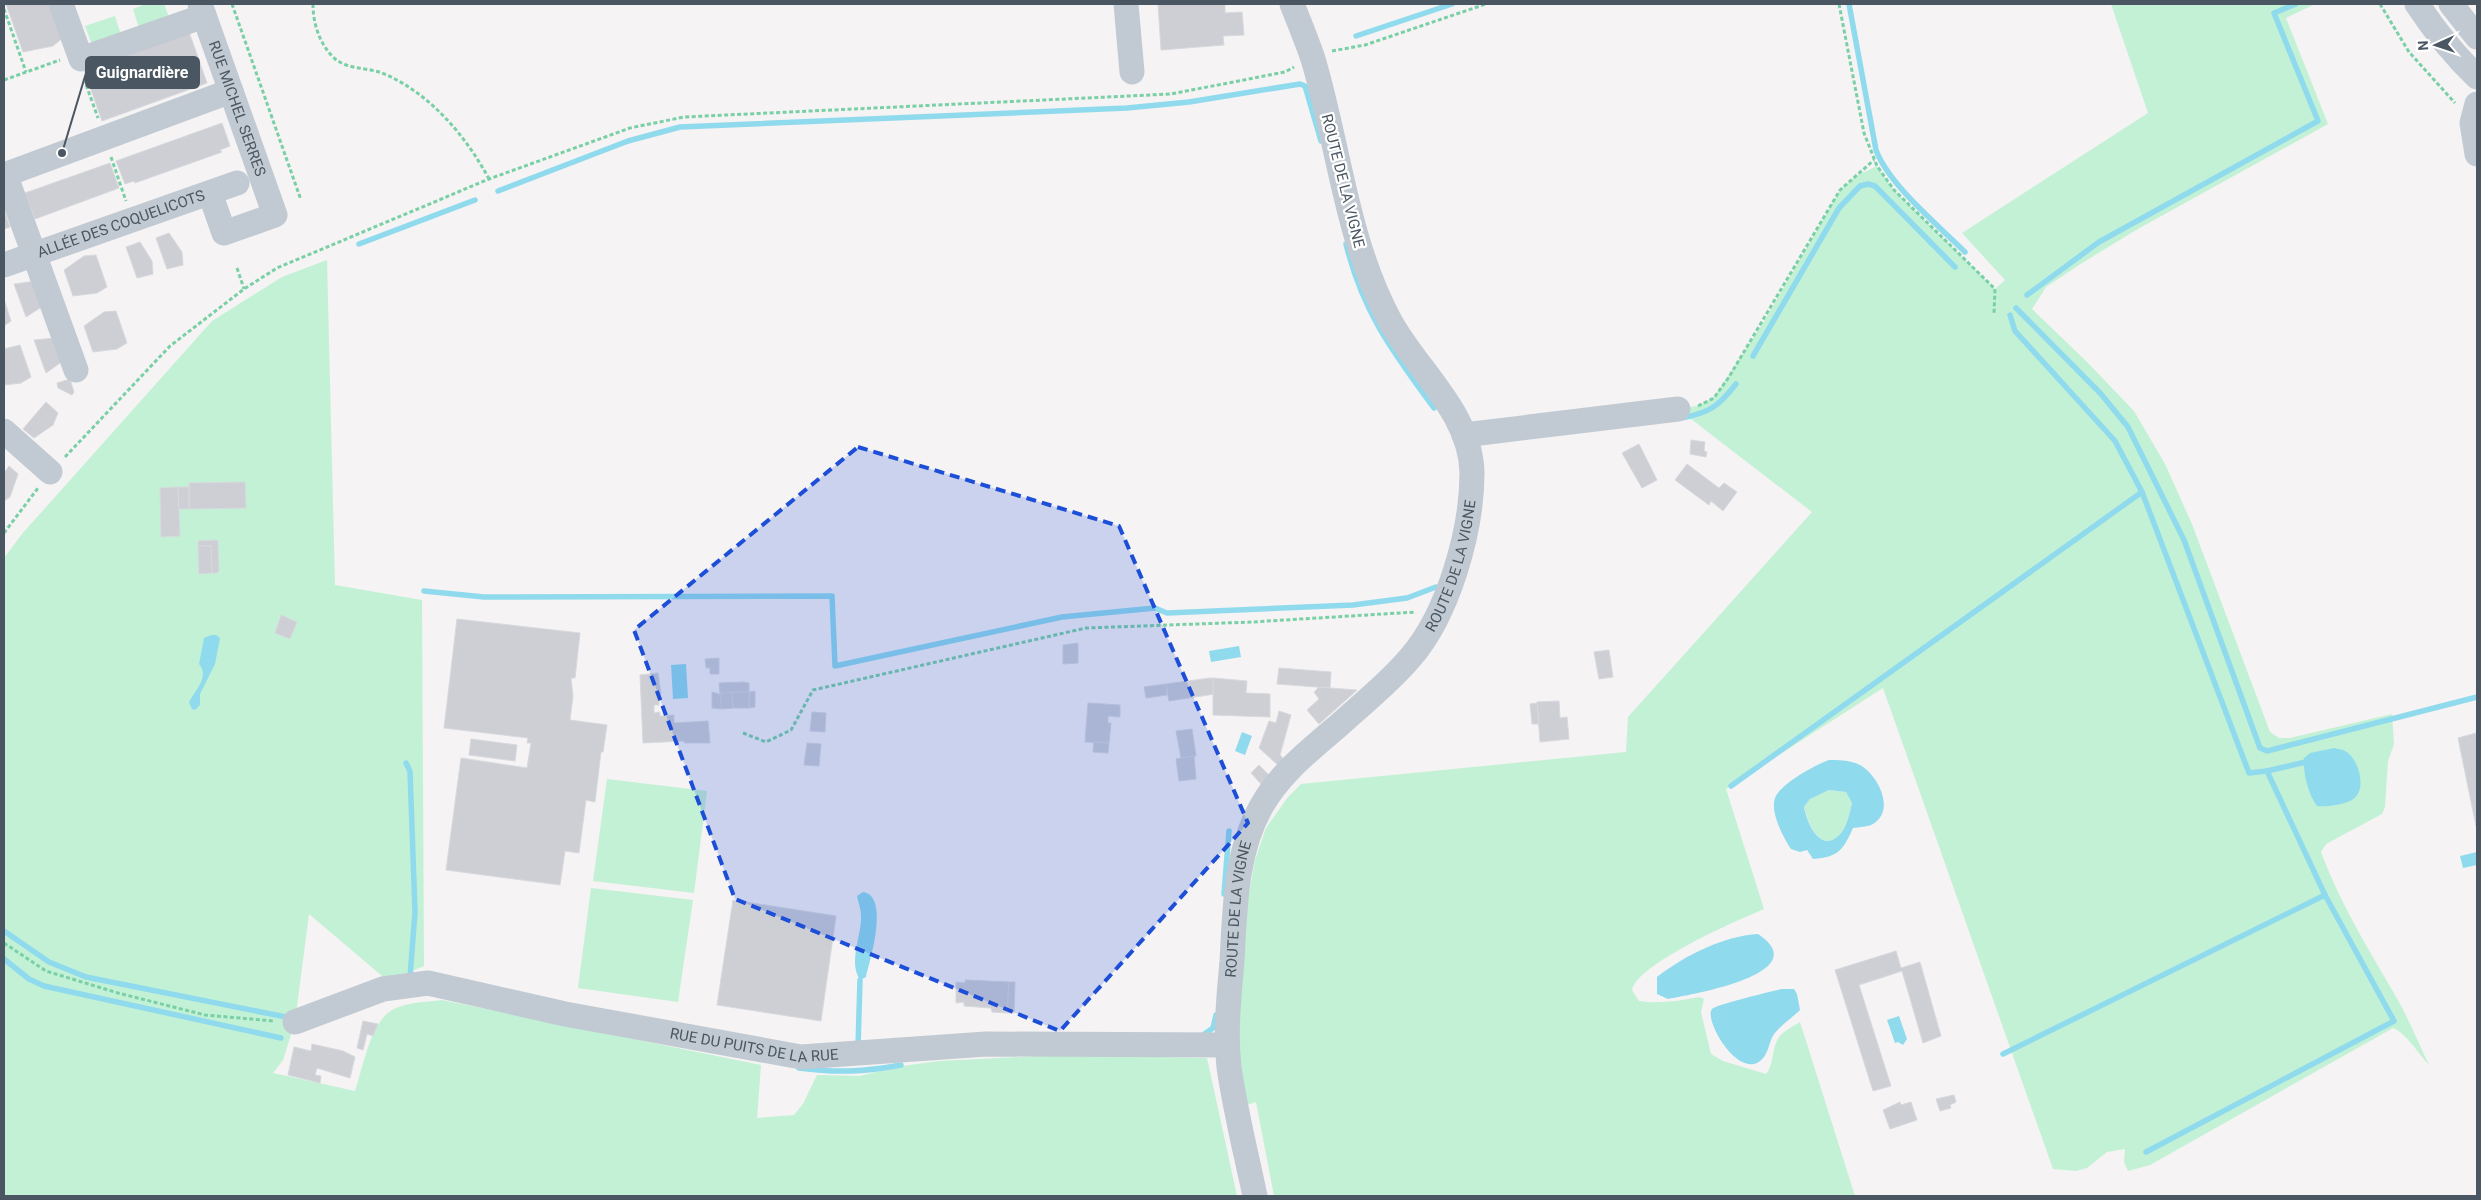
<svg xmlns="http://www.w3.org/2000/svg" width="2481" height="1200" viewBox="0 0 2481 1200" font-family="Roboto,sans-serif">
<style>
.green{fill:#c3f1d5}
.water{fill:#90daee;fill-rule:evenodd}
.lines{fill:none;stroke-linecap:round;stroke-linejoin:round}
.stream{stroke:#90daee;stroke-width:5.5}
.building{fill:#cdcfd5;stroke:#d7d9de}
.path{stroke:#7ad0a6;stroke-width:3;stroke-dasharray:4 2.5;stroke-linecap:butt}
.minor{stroke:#c1cad2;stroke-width:25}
.marked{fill:#1d4ed8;fill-opacity:0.2;stroke:#1d4ed8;stroke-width:4;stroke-dasharray:10 6;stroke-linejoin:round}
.labels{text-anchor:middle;stroke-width:4.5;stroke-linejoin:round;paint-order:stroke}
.street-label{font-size:15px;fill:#4a5661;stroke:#fff}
.leader{fill:none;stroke:#4a5661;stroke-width:2}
.callout-dot{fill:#4a5661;stroke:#fff;stroke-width:2}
.callout{fill:#4a5661;stroke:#4a5661;stroke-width:2}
.callout-label{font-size:16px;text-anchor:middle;font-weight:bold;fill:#fff}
</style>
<rect width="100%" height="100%" fill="#f5f3f3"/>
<!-- green -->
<g class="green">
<path d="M146 4H164L169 17 139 28 133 9Z"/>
<path d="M2111 4H2315L2286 18 2328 124 2136 230 2079 265 2046 287 2032 309 2088 363 2134 411 2165 464 2192 524 2270 732 2279 738H2290L2392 714 2394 744 2388 761 2385 807 2382 814 2326 844 2321 852C2342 908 2370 951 2399 1002 2410 1022 2419 1044 2429 1065 2419 1054 2405 1032 2393 1028L2150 1165 2128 1171 2124 1162 2125 1149 2107 1152 2087 1168 2076 1171 2053 1169 1883 688 1726 789 1764 909C1738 920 1638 963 1632 990L1639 1001C1660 1004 1679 1001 1699 997L1704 999 1701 1012 1711 1054 1723 1061 1766 1074C1775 1063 1771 1047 1780 1036 1785 1030 1794 1026 1800 1022L1855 1196H1274L1256 1102 1247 1105 1238 1052 1239 1008 1248 899 1255 860 1266 828 1288 797 1301 784 1626 752 1628 717 1812 512 1678 409 1697 406 1714 397 1765 320 1840 190 1856 176 1877 166 1894 190 1995 289 2005 280 1962 233 2148 113Z"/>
<path d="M115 16 121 35 92 45 85 26Z"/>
<path d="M327 260 335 585 422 600 424 966 388 981 309 914 295 1022 283 1060 273 1073 355 1091C363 1068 370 1023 392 1010 407 1002 426 1002 442 1000L761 1065 757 1118 794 1115 803 1104 817 1075 860 1076 895 1067 939 1061 1059 1055 1207 1058 1237 1196H4V558L22 534 212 321 282 277Z"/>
<path d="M607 779 707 791 694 893 593 881Z"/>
<path d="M1829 790 1846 792 1852 803C1850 812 1847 826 1841 833 1821 856 1808 823 1804 807L1810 799Z"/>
<path d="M591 888 693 900 678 1002 578 988Z"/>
</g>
<!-- water -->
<g class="water">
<path d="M211 635H216L220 638 215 664 200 694V705L195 710 192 709 189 702C195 691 210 676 199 664L204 638Z"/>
<path d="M1239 646 1241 657 1211 662 1209 651Z"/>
<path d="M686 664 688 698 673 699 671 665Z"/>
<path d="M1242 732 1252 736 1245 755 1235 751Z"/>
<path d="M2334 748C2337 749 2342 749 2345 751 2359 758 2368 791 2352 800 2342 805 2328 807 2317 806 2308 794 2303 773 2304 758L2310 753Z"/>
<path d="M1829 760C1839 760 1850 760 1860 765 1878 775 1896 810 1873 824 1868 827 1859 827 1853 828 1843 850 1839 857 1813 859L1807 850 1800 852 1791 849C1783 837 1770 812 1775 798 1780 784 1815 765 1829 760ZM1829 790 1846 792 1852 803C1850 812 1847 826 1841 833 1821 856 1807 823 1804 807L1810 799Z"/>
<path d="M2477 852V865L2463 868 2460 856Z"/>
<path d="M863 892C890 896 870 960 866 977L860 980C848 961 862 936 861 915 861 909 858 902 857 896Z"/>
<path d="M1758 934C1818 974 1689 995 1668 999L1657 994V977C1684 956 1723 936 1758 934Z"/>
<path d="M1782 989H1794L1797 994 1800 1010C1792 1018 1781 1025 1774 1034 1768 1043 1769 1057 1757 1063 1734 1073 1704 1019 1712 1009 1715 1005 1772 991 1782 989Z"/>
<path d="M1899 1016 1907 1039 1903 1045 1898 1042 1895 1043 1887 1020Z"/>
</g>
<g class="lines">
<!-- stream -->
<g class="stream">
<path d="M1849 4 1876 150C1889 185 1938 225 1965 252"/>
<path d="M1356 36 1452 4"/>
<path d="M498 191 628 141 680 127 1127 108 1189 102 1300 84 1305 86 1321 141"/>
<path d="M359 244 475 200"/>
<path d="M1346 244C1363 313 1393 352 1434 408"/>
<path d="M2027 295 2099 242 2318 121 2274 13 2296 4"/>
<path d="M2016 308 2101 394 2128 427 2184 540 2260 748 2267 751 2477 697"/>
<path d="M2010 315 2015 331 2115 441 2142 492 2249 773 2267 771"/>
<path d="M1753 356 1839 208 1860 186 1868 184 1875 186 1955 267"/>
<path d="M1681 418C1709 413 1718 407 1736 384"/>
<path d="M424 591 484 597 832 596 835 666 1062 617 1155 608 1167 613 1353 605 1407 598 1436 587"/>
<path d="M406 763 410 771 415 912 410 977 408 979"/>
<path d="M1731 786 2142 492"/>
<path d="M1224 894 1229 831"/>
<path d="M4 931 49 962 86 977 286 1017"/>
<path d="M4 959 29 979 44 986 281 1038"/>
<path d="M1203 1035 1213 1028 1216 1015"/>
<path d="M858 1047 860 980"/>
<path d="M2003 1054 2325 895"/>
<path d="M799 1068C836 1073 864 1072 901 1065"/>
<path d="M2146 1152 2394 1021 2325 895 2267 771 2310 761"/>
</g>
</g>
<!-- building -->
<g class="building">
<path d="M6 4H53L65 36 53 46 23 52Z"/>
<path d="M1158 4H1225V13L1242 12 1244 35 1223 36 1224 45 1161 50Z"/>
<path d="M188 29 207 83 102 121 83 67Z"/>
<path d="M222 123 230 146 220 150 222 152 135 183 134 181 125 184 116 161Z"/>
<path d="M110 163 119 188 35 219 25 193Z"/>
<path d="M4 210 10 227 4 229Z"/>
<path d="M169 233 182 252 183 265 167 269 156 238Z"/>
<path d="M140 242 152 261 153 274 137 278 126 247Z"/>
<path d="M96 255 107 287 97 293 73 296 64 270 84 256Z"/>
<path d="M36 281 43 306 26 317 14 284Z"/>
<path d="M4 299 11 321 4 326Z"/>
<path d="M116 311 127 343 117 349 93 352 84 326 104 312Z"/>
<path d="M55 338 63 361 46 373 34 340Z"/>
<path d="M20 345 31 377 21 383 4 385V349Z"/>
<path d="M70 379 74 392 72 395 58 388 57 383Z"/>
<path d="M46 402 58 413 53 425 34 438 23 429Z"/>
<path d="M1691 440 1705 442 1704 451 1707 452 1706 457 1690 454Z"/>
<path d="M1639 444 1657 480 1642 488 1622 453Z"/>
<path d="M1687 464 1719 488 1724 483 1737 492 1723 511 1711 501 1709 505 1675 480Z"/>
<path d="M9 466 18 474 10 497 4 501V473Z"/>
<path d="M245 482 246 508 189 509V483Z"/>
<path d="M178 487 180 536 161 537 160 488Z"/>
<path d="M178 487H189V509H179Z"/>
<path d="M216 540 218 541 219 571 217 573H212L211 546H198V541Z"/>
<path d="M198 546H211L212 573 199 574Z"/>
<path d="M281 615 297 622 290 639 275 633Z"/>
<path d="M457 619 580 633 575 678H571L573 696 570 720 607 725 603 752H601L595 802 586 800 579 853 565 851 560 885 446 870 461 758 527 768 531 743H527L528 738 444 728Z"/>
<path d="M1078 643V663L1063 664V645Z"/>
<path d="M1609 650 1613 677 1599 679 1594 652Z"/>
<path d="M719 658V674H710V668H706L705 659Z"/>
<path d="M1279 668 1331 672 1330 688 1277 684Z"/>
<path d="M658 673 661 694H659V705H654V713L660 712V716L674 715V723L708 721 710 743H684V741L643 743 640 675Z"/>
<path d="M1210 678H1213L1215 694 1169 701 1166 684Z"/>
<path d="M1213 678 1247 681 1246 693 1270 694V717L1213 715Z"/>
<path d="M744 682 749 683V692L720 694 719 683Z"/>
<path d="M1166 684 1167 695 1146 698 1144 687Z"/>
<path d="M1319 687 1330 688 1357 690 1319 724 1307 710 1319 699 1314 692Z"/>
<path d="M755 691V707L749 708V692Z"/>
<path d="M712 692 720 694 722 709 712 708Z"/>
<path d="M732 692H749V708H733Z"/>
<path d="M732 692 733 708 722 709 720 694Z"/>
<path d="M1559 701 1560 718 1567 717 1569 739 1540 742 1537 702Z"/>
<path d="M1088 703 1120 705V717L1108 716V723H1111L1109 743 1085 742Z"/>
<path d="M1537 703 1539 724H1532L1530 704Z"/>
<path d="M1279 711 1291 715 1280 755 1285 760 1279 766 1259 748 1269 721 1276 723Z"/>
<path d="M812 712 826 713 825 732 810 731Z"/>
<path d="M1192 729 1196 756 1181 758 1176 731Z"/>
<path d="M2476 733 2477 740 2476 826 2458 738Z"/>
<path d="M471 739 517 745 515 761 469 755Z"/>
<path d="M1094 742 1109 743 1108 753 1093 752Z"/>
<path d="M807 743 821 744 819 766 804 765Z"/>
<path d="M1194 756 1196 779 1179 781 1176 759Z"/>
<path d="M1259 765 1269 775 1261 784 1251 773Z"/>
<path d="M733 900 836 916 821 1021 717 1005Z"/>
<path d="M1896 951 1901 968 1920 962 1941 1036 1923 1043 1902 971 1859 985 1891 1086 1873 1091 1835 970Z"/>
<path d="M965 980 1009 982 1007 1013 992 1012 991 1008 964 1006V1002L956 1003V982L965 983Z"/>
<path d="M1009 982H1015L1014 1013H1007Z"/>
<path d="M363 1021 378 1024 373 1036 367 1034 363 1050 357 1048Z"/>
<path d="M312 1044 343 1051 355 1057 350 1078 317 1068 315 1075 321 1076 320 1083 288 1075 294 1047 311 1051Z"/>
<path d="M1954 1095 1956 1102 1950 1105 1951 1108 1940 1111 1936 1099Z"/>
<path d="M1900 1102 1901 1105 1911 1102 1917 1120 1890 1129 1883 1110Z"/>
</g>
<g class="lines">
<!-- path -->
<g class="path">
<path d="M232 4 301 200"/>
<path d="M313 4C313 23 319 42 332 56 345 70 366 67 382 73 429 92 466 136 489 179"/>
<path d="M1839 4 1864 133 1877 166 1894 190 1995 289 1994 313"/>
<path d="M2380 4 2409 52 2455 103"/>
<path d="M4 9 26 72"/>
<path d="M1332 51 1365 45 1486 4"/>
<path d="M84 79 98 118"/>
<path d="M4 80 60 60"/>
<path d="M111 157 126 201"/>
<path d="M237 268 244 289"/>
<path d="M1698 406 1714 398 1729 377 1840 190 1874 160"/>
<path d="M65 457 170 346 244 289 277 268 489 179 630 128 684 117 1171 94 1285 72 1294 67"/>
<path d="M4 533 38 488"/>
<path d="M743 733 766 742 791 730 813 690 1086 628 1252 622 1416 612"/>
<path d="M4 943 46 971 118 993 205 1015 274 1021"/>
</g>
<!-- minor -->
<g class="minor">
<path d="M61 4 81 59 204 16"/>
<path id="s1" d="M200 4 275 215 224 233 210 193"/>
<path d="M1126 4 1132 72"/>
<path d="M2417 4C2435 31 2454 55 2477 77"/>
<path d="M2451 4 2477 37"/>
<path d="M2477 104 2472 123 2477 154"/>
<path d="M5 174 76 370"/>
<path d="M4 175 231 91"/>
<path id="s2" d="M4 265 237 183"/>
<path d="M4 431 50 472"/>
<path d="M1464 435 1678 409"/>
<path id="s3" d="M295 1022 383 989 428 983 565 1014 801 1057 986 1044 1227 1045"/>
<path id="s4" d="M1255 1196C1246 1153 1235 1110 1229 1067 1225 1031 1229 996 1232 961 1235 909 1235 854 1261 807 1279 774 1310 750 1338 726 1362 704 1389 683 1410 658 1448 615 1472 531 1472 473 1471 412 1416 370 1389 319 1346 238 1339 146 1313 59 1307 41 1299 22 1292 4"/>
</g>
</g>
<!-- marked area -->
<path class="marked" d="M858 447 1119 526 1248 823 1060 1031 735 899 634 630Z"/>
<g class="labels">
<!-- street labels -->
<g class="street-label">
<text dy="5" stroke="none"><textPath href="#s1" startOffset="111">RUE MICHEL SERRES</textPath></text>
<text transform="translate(1343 181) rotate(76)" y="5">ROUTE DE LA VIGNE</text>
<text dy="5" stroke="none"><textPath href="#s2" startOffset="124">ALLÉE DES COQUELICOTS</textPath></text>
<text dy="5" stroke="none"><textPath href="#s4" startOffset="710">ROUTE DE LA VIGNE</textPath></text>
<text dy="5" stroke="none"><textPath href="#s4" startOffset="290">ROUTE DE LA VIGNE</textPath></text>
<text dy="5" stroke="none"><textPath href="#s3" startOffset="472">RUE DU PUITS DE LA RUE</textPath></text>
</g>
</g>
<!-- callouts -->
<path class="leader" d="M62 153L86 73"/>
<circle class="callout-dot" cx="62" cy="153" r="5"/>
<rect class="callout" x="86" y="57" width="113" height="31" rx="5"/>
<g class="callout-label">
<text x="142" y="78">Guignardière</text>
</g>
<!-- border -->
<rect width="2481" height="1200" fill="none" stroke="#4a5661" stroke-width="10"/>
<!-- north arrow -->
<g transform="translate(2436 45) rotate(267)" stroke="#ffffff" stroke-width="4" paint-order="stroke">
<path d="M0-4L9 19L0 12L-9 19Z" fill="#4a5661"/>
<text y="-8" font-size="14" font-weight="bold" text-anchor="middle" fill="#4a5661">N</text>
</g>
</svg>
